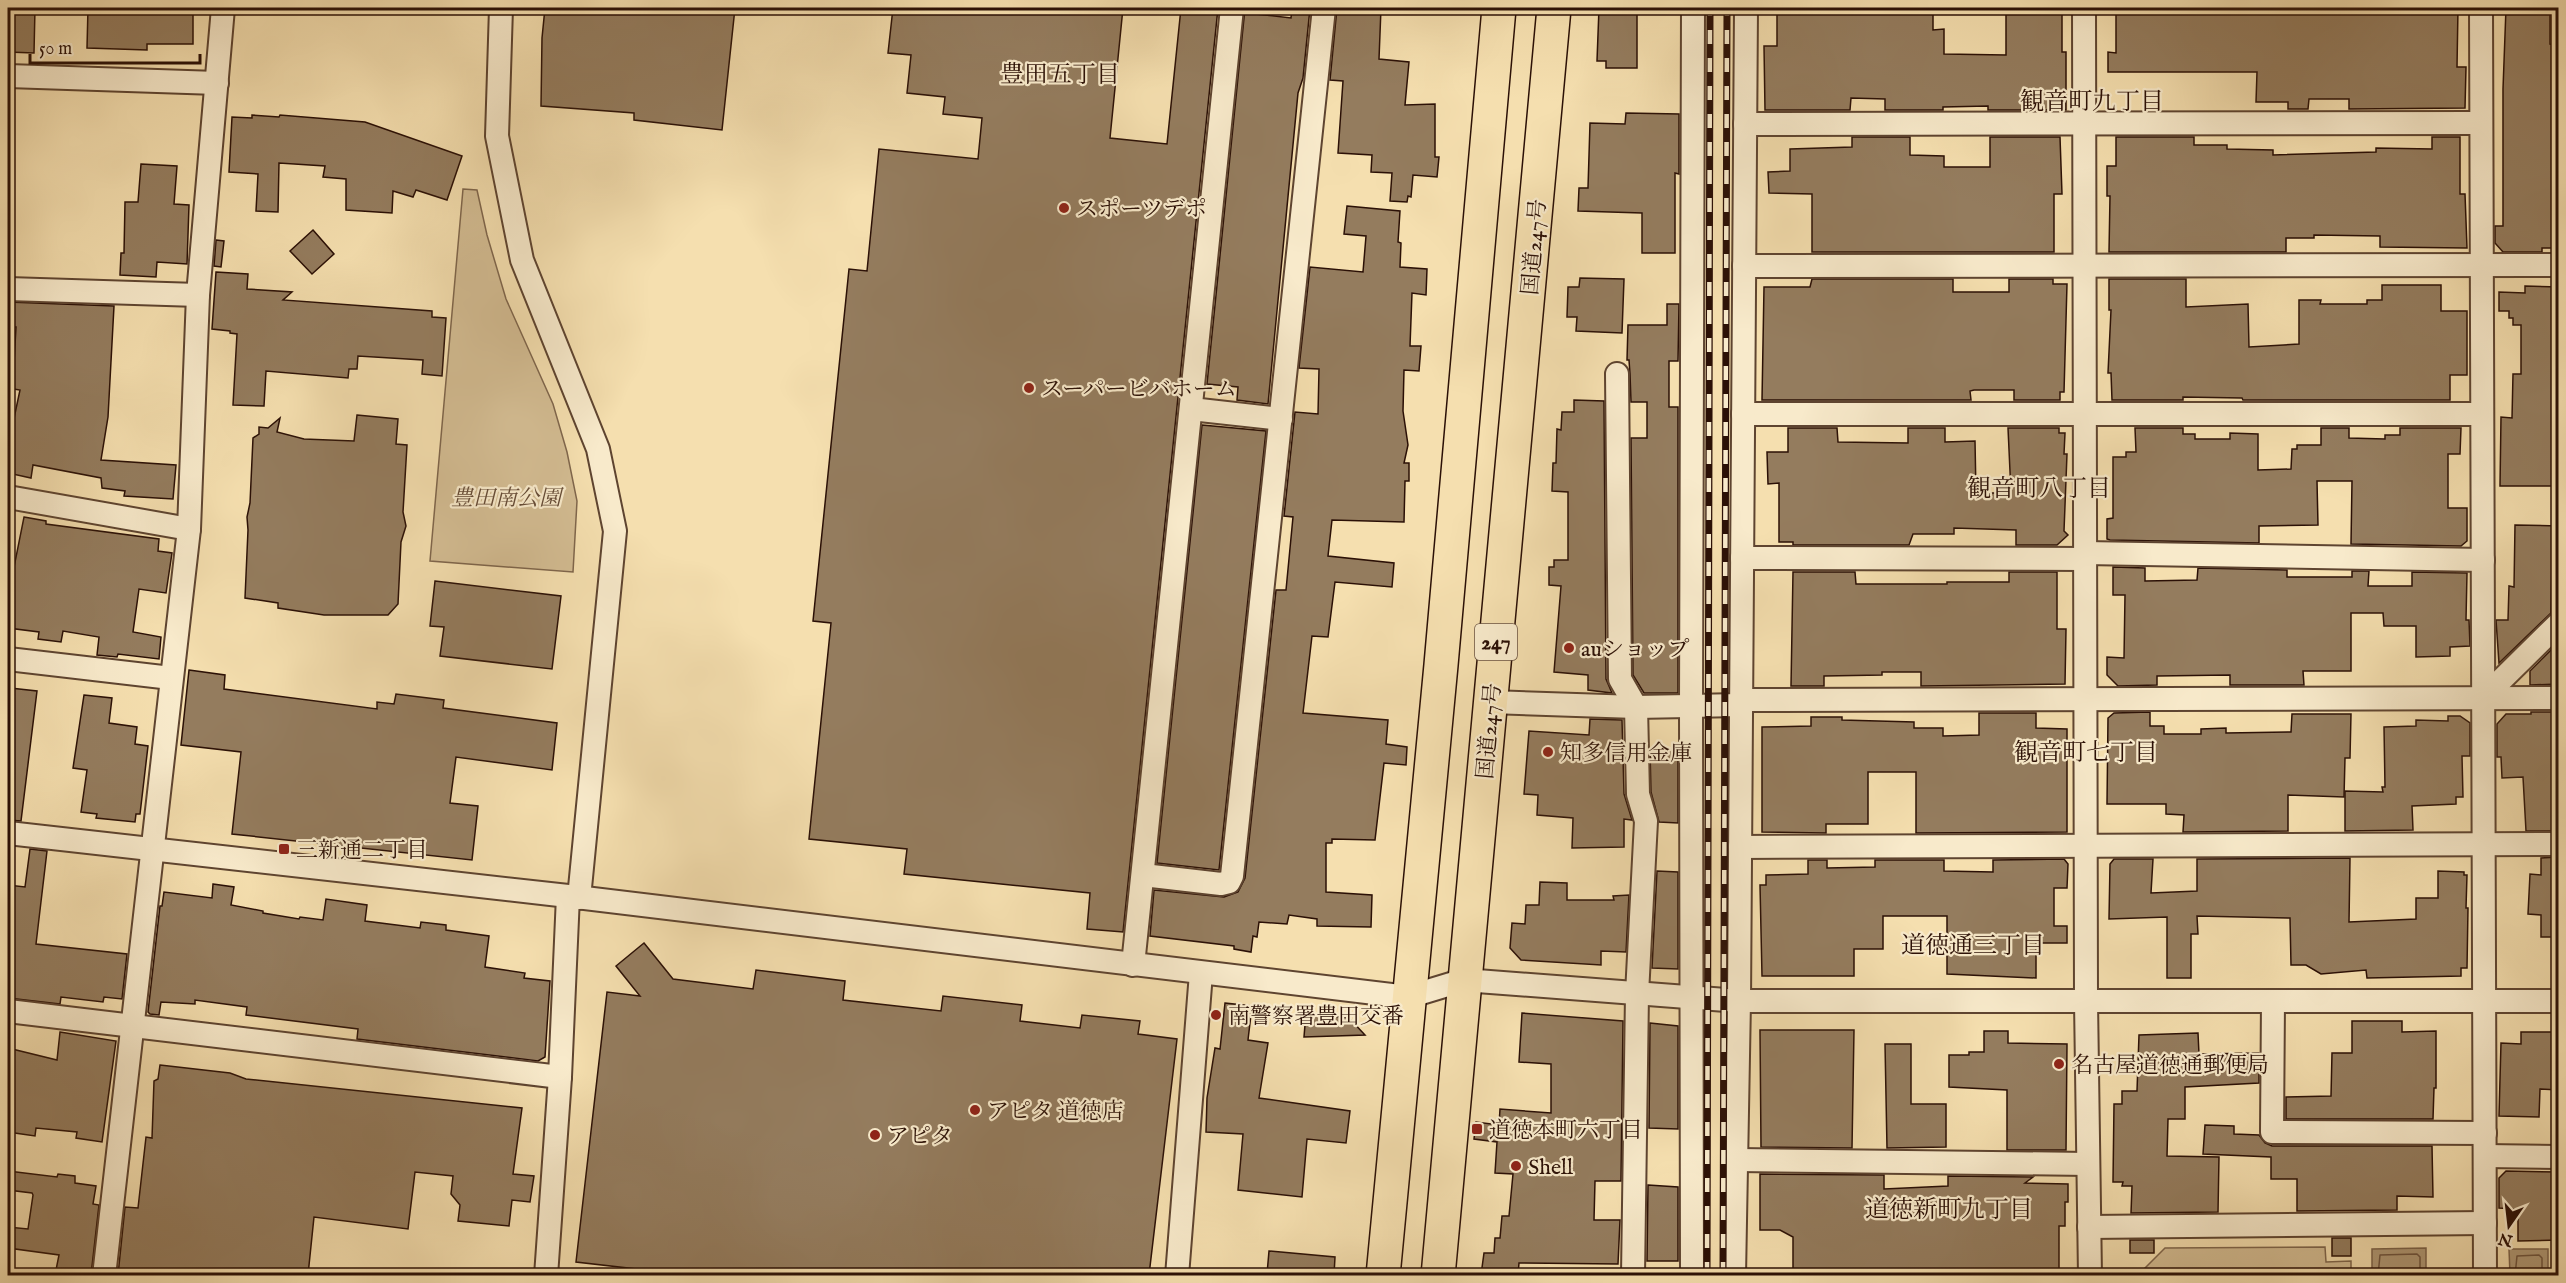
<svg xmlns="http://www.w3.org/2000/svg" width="2566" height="1283" viewBox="0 0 2566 1283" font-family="'IM FELL English','Noto Serif JP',serif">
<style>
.green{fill:#d3bc92;stroke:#7f664c;stroke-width:1.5}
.water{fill:#b09976;stroke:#7b6249;stroke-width:1.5}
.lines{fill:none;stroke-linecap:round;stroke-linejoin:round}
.shore{stroke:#6e543e;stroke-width:1.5}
.building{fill:#947c5e;stroke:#2b1006;stroke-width:1.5}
.minor-casing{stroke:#5e4430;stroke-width:26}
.highway-casing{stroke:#2b1006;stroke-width:36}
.minor{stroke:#f8eacb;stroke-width:22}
.highway{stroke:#f5dfaf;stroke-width:33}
.rail-casing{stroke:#2b1006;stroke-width:7}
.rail{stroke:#f8eacb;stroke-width:4.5;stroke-dasharray:14;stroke-linecap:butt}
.poi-dot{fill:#8f2418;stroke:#f8eacb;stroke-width:2}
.labels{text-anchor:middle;stroke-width:4.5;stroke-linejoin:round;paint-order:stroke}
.shield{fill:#f8eacb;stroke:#685141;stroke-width:1.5}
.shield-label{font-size:21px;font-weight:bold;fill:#2b1006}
.poi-label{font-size:22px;fill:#2b1006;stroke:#f8eacb;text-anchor:start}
.street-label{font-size:22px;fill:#2b1006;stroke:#f8eacb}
.park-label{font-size:22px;font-style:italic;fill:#664c37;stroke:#f8eacb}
.neighbourhood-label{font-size:24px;fill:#2b1006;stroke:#f8eacb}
</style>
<rect width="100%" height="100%" fill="#f5dfaf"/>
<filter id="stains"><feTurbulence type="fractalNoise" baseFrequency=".00333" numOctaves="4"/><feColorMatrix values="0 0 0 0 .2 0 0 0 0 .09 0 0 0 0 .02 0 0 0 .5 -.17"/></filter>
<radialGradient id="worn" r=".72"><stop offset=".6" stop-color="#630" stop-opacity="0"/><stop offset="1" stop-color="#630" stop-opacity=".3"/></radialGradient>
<!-- green -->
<g class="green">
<path d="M463 189 477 190 487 235 506 299 553 404 567 452 577 501 573 572 430 561Z"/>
<path d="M2325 1247 2326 1262 2351 1261V1275H2138L2165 1248Z"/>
</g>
<!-- water -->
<g class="water">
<path d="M2426 1248V1275H2372V1249Z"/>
<path d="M2509 1249H2548V1275H2510Z"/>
</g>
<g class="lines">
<!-- shore -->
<g class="shore">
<path d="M2378 1276 2380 1255 2417 1254 2420 1257V1276"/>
<path d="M2515 1276 2517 1256 2539 1255 2542 1258V1276"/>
</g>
</g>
<!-- building -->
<g class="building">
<path d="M8 8H35L34 53 8 52Z"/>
<path d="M88 8H193V44H147V50L87 48Z"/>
<path d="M545 8H735L722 130 634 120V113L541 106 542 38Z"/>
<path d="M893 8H1123L1110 138 1167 144 1181 8H1218L1123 932 1087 929 1090 893 904 874 907 849 809 839 831 623 813 621 849 269 867 271 879 149 978 159 982 118 943 114 945 97 907 93 911 55 888 53Z"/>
<path d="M1245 8H1257L1256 14 1291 18 1292 8H1310L1303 78 1298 93 1268 404 1237 400 1238 387 1207 384Z"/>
<path d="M1337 8H1381L1379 59 1409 62 1405 105 1435 104V157H1439L1437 177 1413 175 1411 197 1408 196 1407 202 1390 201 1392 173 1371 172 1372 155 1338 153 1343 81 1330 80Z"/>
<path d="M1599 8H1637V68H1606V61H1597Z"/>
<path d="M1777 8H1933V30L1944 29V54L2006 55V8H2062V52H2066V110H1988V106L1943 107V110H1885V99L1851 98 1850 110H1765L1764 46H1777Z"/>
<path d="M2116 8H2217V11H2290V8H2349V12H2409V8H2458L2457 67H2466L2465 108 2349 109V99H2309L2308 109H2288V102H2256L2257 72H2108V52L2116 53Z"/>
<path d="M2506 8H2544V10H2550V44L2556 45 2555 88H2558L2559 96V248H2542V252H2503L2495 243V226H2503V89Z"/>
<path d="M1626 113 1679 114V174L1675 173V253H1642V213L1578 211 1579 188H1588L1590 123 1625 124Z"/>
<path d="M252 115 279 117 280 115 365 122 462 156 447 200 416 190 413 197 393 191 392 213 346 210V179L323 177 325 166 279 163 278 212 256 211 258 174 229 172 232 117 252 118Z"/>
<path d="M1852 137H1910V155L1944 156V167H1990V137H2060L2062 194H2054V252H1812V194L1769 193 1768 172 1790 171V149L1852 147Z"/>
<path d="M2116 137H2194V145H2227V149L2273 150V155L2376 152V148L2432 149V137H2460V194H2465L2467 248 2380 247V236L2314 235V238H2286V252H2109L2110 196H2107V166H2116Z"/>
<path d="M141 164 177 166 174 204 189 205 187 264 157 262 156 277 120 275 121 253H124L125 202H138Z"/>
<path d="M1347 206 1400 211 1398 242 1401 243 1400 267 1427 269 1426 295 1412 293 1410 346H1421L1419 371 1404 370 1403 411 1408 445 1404 463H1409V481H1405L1404 522 1332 520 1328 556 1394 563 1392 587 1335 582 1328 637 1312 636 1303 713 1388 720 1386 744 1407 747 1406 765 1384 763 1375 840 1332 839V843H1326V892L1372 895 1371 927 1317 926V919L1289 915 1287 924 1259 922 1257 937 1253 936 1251 952 1234 949V946L1150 936 1154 890 1224 897 1238 892 1245 878 1276 590H1286L1293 517 1284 516 1295 412 1318 414 1319 369 1299 368 1310 267 1363 272 1366 236 1344 234Z"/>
<path d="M313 230 334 254 312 274 290 251Z"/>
<path d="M216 240 224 241 221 267 214 266Z"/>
<path d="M216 272 248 274 247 289 292 292 283 300 432 311V317L446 318 442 376 422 374 423 360 358 356 357 369H349L348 378 266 371 264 406 233 405 237 334 230 333V331L212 329Z"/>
<path d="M1580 278 1624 279 1622 333 1576 331 1577 317H1567L1568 287H1579Z"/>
<path d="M1812 279H1953V292H2009V279H2053V284H2067L2064 392H2060V400H2014V390H1974L1970 391 1971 400H1762L1764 287H1810Z"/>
<path d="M2109 279H2186V307L2248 304 2249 347 2299 344V300H2321L2320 304H2367V300H2382V285H2441V311H2467V375H2450V400H2243L2242 398 2183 397V400H2112L2111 373H2108L2111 310H2109Z"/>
<path d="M2525 286 2559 287 2555 413H2559V486H2500L2501 417 2512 418 2513 374H2521V325H2513V318H2509V311H2499V292L2525 293Z"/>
<path d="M8 302 114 306 108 417 101 460 176 465 173 499 124 496 125 491 102 488 101 478 33 465 31 478 8 473V442H9L20 390 8 388V362H14L16 327H8Z"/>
<path d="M1667 304H1679L1678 361H1669V407H1678V693H1644L1633 675 1631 438H1647V402H1631L1630 374 1629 360H1627L1628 325H1667Z"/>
<path d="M1574 400 1604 401 1606 679 1612 693 1588 690V675L1554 672 1561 586 1549 585V567H1554V560H1568V492L1552 491 1553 463H1556L1557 429 1561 430 1562 412H1574Z"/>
<path d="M357 415 398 419 396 444 407 445 403 512 406 526 401 542 398 604 388 615H324L278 608V603L245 598 248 530 247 517 250 503 253 438 259 434V427L268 428 280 418 277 432 304 439 354 441Z"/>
<path d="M1202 425 1266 431 1219 870 1157 863Z"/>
<path d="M1788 428H1837L1838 442 1908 443V428H1945V442L1975 441 1976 493H2011L2008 428H2059V433H2065L2064 454H2067L2064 531 2068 535 2057 545H2016V530L1954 528V534H1913L1909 545H1793V542H1779V483L1768 484 1767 452H1788Z"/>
<path d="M2135 428H2183V434H2195V439H2230V433L2258 434V470L2291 469 2292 449H2297V445H2321V428H2349V438L2385 439V435H2400V428H2461L2460 454H2448V508H2467V541L2461 546 2351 544 2352 481H2317L2318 525 2259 526V543L2110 540 2107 539V519L2113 518V457H2126V452H2136Z"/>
<path d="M24 517 46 521V524L159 539 158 551 172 553 166 593 139 589 133 632 161 637 159 659 118 654 117 657 97 655 99 637 63 631 61 642 38 639 39 632 8 628 9 592Z"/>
<path d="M2515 525 2559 526V560L2552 559 2551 613 2499 663 2496 620H2508L2509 586 2514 587Z"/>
<path d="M2113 567 2145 568V581L2197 580 2198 568 2287 570V577H2352V571H2369L2368 586H2412V572L2467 573 2466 620H2469L2470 646 2450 647V656L2416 657V626H2384L2383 613H2351V671H2303L2304 685H2230V675L2157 676V685L2118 686 2107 675V657L2124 658 2125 595H2113Z"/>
<path d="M1793 572H1855L1856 584H1947V582H2009V572H2057V629H2066L2065 684 1921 686V672H1882V675L1824 676V686H1791Z"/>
<path d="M435 581 561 596 552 669 440 656 444 627 430 626Z"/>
<path d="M2556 645 2558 684 2530 685V671Z"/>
<path d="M189 670 225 675 224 689 377 709V702L394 704 396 694 444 700 443 708 557 723 552 770 456 757 450 803 478 806 472 860 232 834 241 752 181 745Z"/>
<path d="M10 688 37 691 21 821 8 820V716Z"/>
<path d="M84 695 112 698 109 723 137 727 135 744 148 746 140 814H136L135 822 96 818 97 814 81 812 87 770 73 768Z"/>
<path d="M2150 712V726H2164V734H2201V729L2226 728V733L2291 732 2292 714H2351L2350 758H2345L2344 797 2288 795V831L2183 832 2184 815 2166 814V804H2107L2108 718 2114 713Z"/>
<path d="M2531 712H2554V724H2559V831H2526L2523 777 2502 778 2501 757H2497V724L2506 714H2531Z"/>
<path d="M1979 713H2036V728L2067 729V832L1916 833V772H1868V824H1826V833L1762 832V727L1811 726V717H1842V720L1914 722V728H1943V736L1979 735Z"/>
<path d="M2448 716H2460L2470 723V756H2462L2463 797H2456V804L2412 806 2413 830 2345 831V791L2383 792 2382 787H2385L2384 727 2416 726V720L2448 721Z"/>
<path d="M1590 719 1622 720 1624 794 1632 820 1624 819V847L1572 848 1573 818 1537 815 1538 795 1524 794 1529 731 1589 735Z"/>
<path d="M1650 750H1678V823L1659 822 1651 792Z"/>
<path d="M30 849 47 851 36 944 127 954 122 999 104 997 103 1002 61 997 60 1004 8 998V885L25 887Z"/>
<path d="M2559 857V937H2541V915L2528 914 2530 874 2541 875V858Z"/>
<path d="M2350 858 2349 922 2416 919V898H2438V871L2464 872V875H2467L2466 908H2468L2467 968H2461V976L2367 978 2366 970 2321 974 2306 965H2291L2290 918 2197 916 2198 934H2191V978H2167V917L2109 919 2110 864 2114 859H2153L2151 893 2197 891V859Z"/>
<path d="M2064 859 2068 864 2067 888H2054V926H2067V943H2036V978L1947 974V916H1883V949H1854V976H1762L1760 885H1766V875L1808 874V860H1827V868L1875 867V860H1944V871L1993 872V860Z"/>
<path d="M1657 871 1678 872V969L1652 968Z"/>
<path d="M1540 882 1567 883V900H1614L1613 896 1629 895 1626 952 1601 951V965L1521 960 1510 948 1512 923 1525 924 1526 905H1539Z"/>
<path d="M213 884 234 887 231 905 263 911V913L299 919 300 917 323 920 326 899 367 905 365 921 420 928 421 922 446 925V930L489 936 485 967 525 973 524 978 550 981 545 1057 538 1061 357 1039 358 1029 246 1015 247 1007 195 1000V1004L161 1002 159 1015 150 1014 148 1012 160 906H162L164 892 212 898Z"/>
<path d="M644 943 673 979 753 989 756 970 845 981 843 1000 941 1011 943 996 1022 1005 1020 1021 1080 1028 1082 1015 1140 1021 1138 1034 1177 1039 1149 1275H645V1270L576 1262 607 992 640 996 616 966Z"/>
<path d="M1225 1003 1252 1006 1248 1040 1268 1043 1259 1098 1350 1111 1346 1143 1307 1139 1302 1197 1238 1190 1243 1134 1206 1132 1207 1098 1215 1048 1220 1049Z"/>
<path d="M1306 1013 1349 1018 1365 1035 1304 1037Z"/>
<path d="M1522 1013 1623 1021 1621 1181H1595L1594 1220H1620L1618 1264 1519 1263 1518 1275H1481L1484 1253H1494L1495 1238H1500L1502 1216H1509L1513 1174 1495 1173 1497 1142 1474 1139 1476 1122 1499 1125 1500 1109 1551 1113V1064L1519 1062Z"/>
<path d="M2352 1021H2402V1032L2436 1031V1088H2434L2433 1119H2286V1097L2331 1096 2332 1053H2352Z"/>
<path d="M1650 1023 1678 1026V1129L1649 1128Z"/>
<path d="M1760 1030H1854L1852 1148 1761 1147Z"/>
<path d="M1984 1031H2008V1043L2067 1044 2066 1150H2007V1090L1949 1087V1055H1969V1052H1984Z"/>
<path d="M60 1032 116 1041 102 1142 76 1138 77 1132 36 1128 35 1136 8 1132V1048L57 1060Z"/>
<path d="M2521 1032H2554L2553 1050H2559V1090L2540 1089 2539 1117 2499 1116 2501 1043 2521 1044Z"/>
<path d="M2198 1033 2199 1054 2259 1053V1083L2185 1087V1119H2168L2167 1156 2219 1157 2218 1212 2131 1213 2132 1186H2122L2123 1182H2113L2114 1104H2122V1091H2137L2139 1035Z"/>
<path d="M1885 1044H1911V1104H1946V1147L1887 1148Z"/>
<path d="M160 1065 230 1073 246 1079 522 1108 513 1174 534 1176 530 1202 512 1200 509 1226 458 1221 460 1205 451 1194 453 1176 415 1172 408 1229 314 1217 308 1275H118L125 1207 138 1208 146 1137 152 1138 154 1081 158 1079Z"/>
<path d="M2205 1125 2234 1126V1134L2259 1135 2265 1143 2272 1146H2432L2433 1197 2397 1196V1210L2297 1211V1179H2271V1157L2203 1154Z"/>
<path d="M8 1171 57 1177 58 1174 75 1176V1183L96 1186 93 1204 99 1205 91 1275H55L59 1255 8 1248V1227L28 1229 33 1195 32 1193 8 1190Z"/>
<path d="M2506 1171 2559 1172V1240L2518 1241V1209L2499 1208V1178Z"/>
<path d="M1760 1174 1884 1175V1189L1948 1186V1176L2033 1177 2025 1183 2068 1184V1202H2065V1226H2059V1275H1793V1237L1780 1230H1760Z"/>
<path d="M1648 1185 1678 1187V1261H1647Z"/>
<rect x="2332" y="1238" width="19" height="18"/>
<rect x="2130" y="1240" width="24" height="13"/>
<path d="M1269 1251 1335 1257 1334 1275 1267 1274Z"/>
</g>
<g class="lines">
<!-- minor casing -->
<g class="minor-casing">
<g id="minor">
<path d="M501 8 497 136 522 260 598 449 615 531 579 898"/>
<path d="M2084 8 2086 1001 2090 1276"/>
<path d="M2481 8 2485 1276"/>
<path d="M8 76 217 83"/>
<path d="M1745 124 2481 123"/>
<path d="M1744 266 2558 265"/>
<path d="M8 289 198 295"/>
<path d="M1617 374 1620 679 1636 707 1638 794 1646 821 1637 994 1633 1276"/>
<path d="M1191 409 1281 419"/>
<path d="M1743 414H2482"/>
<path d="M8 497 189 529"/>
<path d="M2085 553 2483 560"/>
<path d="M1742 558 2085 559"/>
<path d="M8 659 171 678"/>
<path d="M2483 698 2558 624"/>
<path d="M1741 700 2558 698"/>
<path d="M1491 702 1636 707 1741 705"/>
<path d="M8 833 568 896 1408 997 1464 980 1739 1001H2558"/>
<path d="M1740 847 2558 844"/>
<path d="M1143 875 1221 884 1229 882 1232 876 1324 8"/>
<path d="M1133 965 1232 8"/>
<path d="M2273 1001 2272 1132 2485 1133"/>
<path d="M8 1011 560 1077"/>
<path d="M2485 1156 2558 1157"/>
<path d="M1736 1160 2088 1164"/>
<path d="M2089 1227 2485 1223"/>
<path d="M104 1276 189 529 198 295 223 8"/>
<path d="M546 1276 560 1077 568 896"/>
<path d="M1177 1276 1201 973"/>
<path d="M1692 1276 1691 708 1693 8"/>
<path d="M1734 1276 1739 1001 1746 8"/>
</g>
</g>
<!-- highway casing -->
<g class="highway-casing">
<g id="highway">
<path d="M1383 1276 1441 665 1499 8"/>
<path d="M1438 1276 1554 8"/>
</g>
</g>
<!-- minor -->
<use href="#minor" class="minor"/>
<!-- highway -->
<use href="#highway" class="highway"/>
<!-- rail casing -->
<g class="rail-casing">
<g id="rail">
<path d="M1707 1276 1710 8"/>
<path d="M1723 1276 1727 8"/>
</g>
</g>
<!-- rail -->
<use href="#rail" class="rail"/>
</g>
<!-- markers -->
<g class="poi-dot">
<circle cx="1064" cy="208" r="6"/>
<circle cx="1029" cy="388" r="6"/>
<circle cx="1569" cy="648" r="6"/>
<circle cx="1548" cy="752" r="6"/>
<rect x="278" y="843" width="12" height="12" rx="3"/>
<circle cx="1216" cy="1015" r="6"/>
<circle cx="2059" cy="1064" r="6"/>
<circle cx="975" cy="1110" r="6"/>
<rect x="1471" y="1123" width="12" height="12" rx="3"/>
<circle cx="875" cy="1135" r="6"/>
<circle cx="1516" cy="1166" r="6"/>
</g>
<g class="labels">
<!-- shield labels -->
<rect class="shield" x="1475" y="624" width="42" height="36" rx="4.5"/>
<g class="shield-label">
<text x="1496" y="649">247</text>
</g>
<!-- poi labels -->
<g class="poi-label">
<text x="1076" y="216">スポーツデポ</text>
<text x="1041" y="396">スーパービバホーム</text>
<text x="1581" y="656">auショップ</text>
<text x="1560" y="760">知多信用金庫</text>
<text x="296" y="857">三新通二丁目</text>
<text x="1228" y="1023">南警察署豊田交番</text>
<text x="2071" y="1072">名古屋道徳通郵便局</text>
<text x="987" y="1118">アピタ 道徳店</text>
<text x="1489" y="1137">道徳本町六丁目</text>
<text x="887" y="1143">アピタ</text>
<text x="1528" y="1174">Shell</text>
</g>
<!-- street labels -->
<g class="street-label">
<text transform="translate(1533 247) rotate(-85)" y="8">国道247号</text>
<text transform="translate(1488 731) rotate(-85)" y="8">国道247号</text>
</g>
<!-- park labels -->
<g class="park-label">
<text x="506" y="505">豊田南公園</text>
</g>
<!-- neighbourhood labels -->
<g class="neighbourhood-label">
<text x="1060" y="82">豊田五丁目</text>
<text x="2092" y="109">観音町九丁目</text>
<text x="2039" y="496">観音町八丁目</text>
<text x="2086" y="760">観音町七丁目</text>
<text x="1973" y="953">道徳通三丁目</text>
<text x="1949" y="1217">道徳新町九丁目</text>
</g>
</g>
<!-- margin -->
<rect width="2566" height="1283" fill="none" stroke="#f5dfaf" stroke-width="30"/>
<rect x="9" y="9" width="2548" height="1265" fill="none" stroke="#2b1006" stroke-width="3"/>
<rect x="15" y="15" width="2536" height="1253" fill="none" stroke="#2b1006" stroke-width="1.5"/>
<!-- north arrow -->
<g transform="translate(2509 1226) rotate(194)" stroke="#f8eacb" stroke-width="4.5" paint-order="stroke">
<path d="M0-4.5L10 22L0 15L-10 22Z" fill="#2b1006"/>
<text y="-9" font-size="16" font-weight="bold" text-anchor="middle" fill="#2b1006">N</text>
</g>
<!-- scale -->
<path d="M30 54v9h170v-9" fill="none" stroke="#2b1006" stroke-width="3"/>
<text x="39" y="54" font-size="18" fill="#2b1006" stroke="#f8eacb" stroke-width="4.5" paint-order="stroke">50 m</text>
<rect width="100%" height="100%" filter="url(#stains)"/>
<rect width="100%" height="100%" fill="url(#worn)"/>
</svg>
